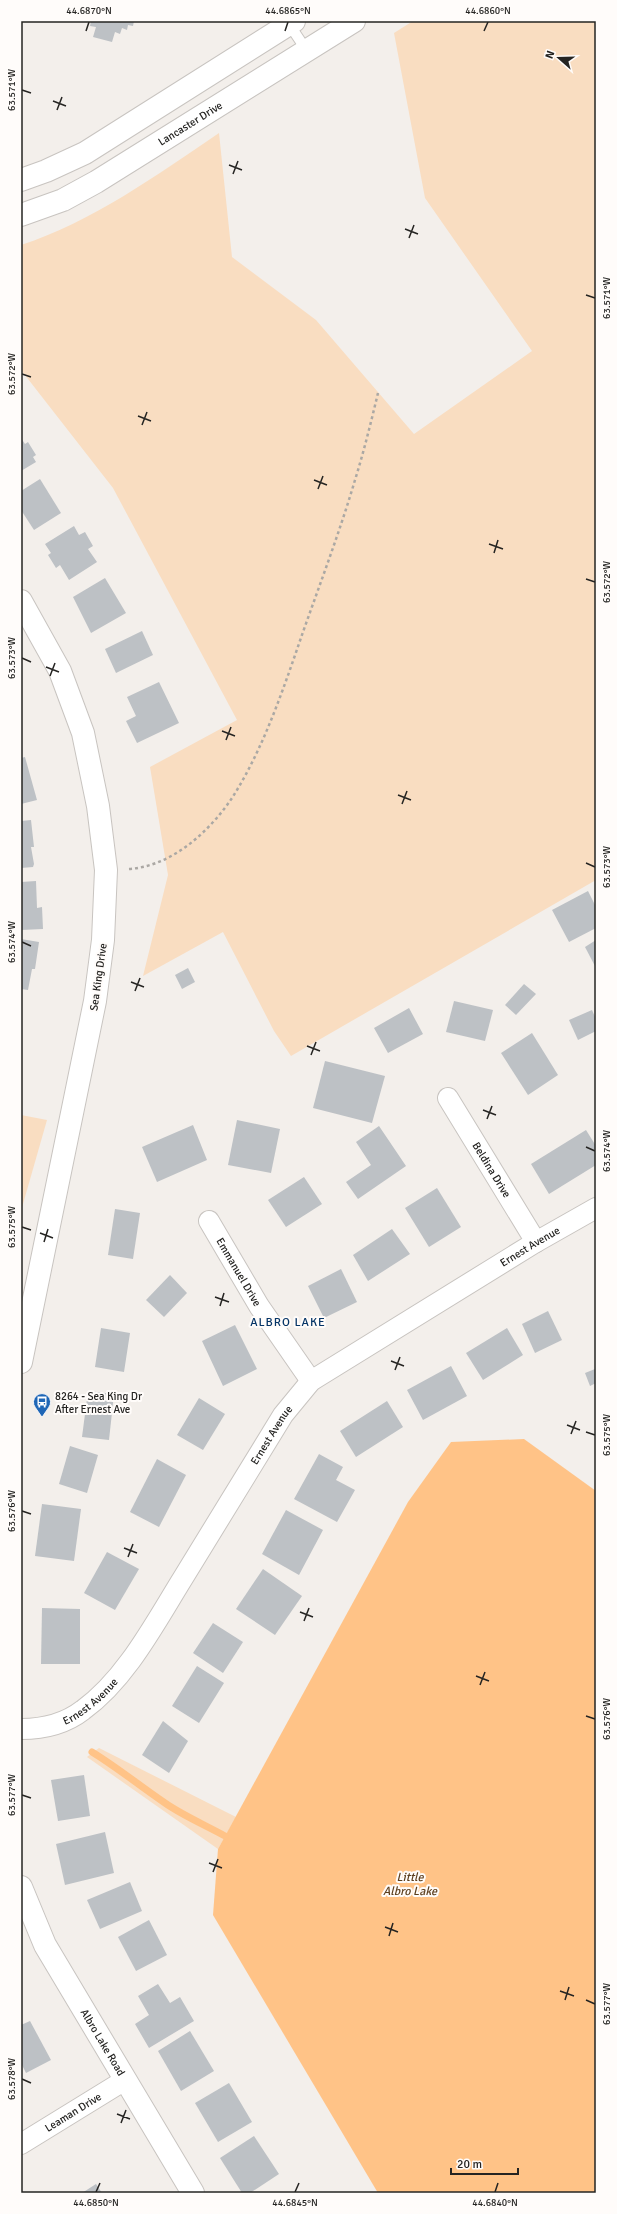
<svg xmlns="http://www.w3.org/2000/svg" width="617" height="2214" viewBox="0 0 617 2214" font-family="Signika,sans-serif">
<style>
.green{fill:#f9ddc1}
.water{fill:#ffc387}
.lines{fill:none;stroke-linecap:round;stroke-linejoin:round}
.stream{stroke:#ffc387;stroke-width:7}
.building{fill:#bdc1c5}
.lane-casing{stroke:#c8c4c0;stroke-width:12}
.street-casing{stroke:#c8c4c0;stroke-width:22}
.secondary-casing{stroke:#c8c4c0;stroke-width:24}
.path{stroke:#aba8a4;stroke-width:2.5;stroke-dasharray:3 3;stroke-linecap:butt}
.lane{stroke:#fff;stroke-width:10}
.street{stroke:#fff;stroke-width:20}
.secondary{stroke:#fff;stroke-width:22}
.ticks{fill:none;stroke:#252422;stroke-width:1.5}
.labels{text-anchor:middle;stroke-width:4;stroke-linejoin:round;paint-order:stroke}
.street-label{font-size:11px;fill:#252422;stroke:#fffcfa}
.poi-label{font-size:11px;fill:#252422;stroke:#fffcfa;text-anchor:start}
.neighbourhood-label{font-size:12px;letter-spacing:1px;fill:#053466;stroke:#fffcfa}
.water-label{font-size:12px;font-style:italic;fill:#5d3f1e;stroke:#fffcfa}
.neatline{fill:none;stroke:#252422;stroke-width:1.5}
.ticks-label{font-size:10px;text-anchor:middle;fill:#252422}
</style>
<rect width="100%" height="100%" fill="#f3efeb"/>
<!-- green -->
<g class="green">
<path d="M413 21H596V880L291 1056 274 1031 223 932 143 976 168 875 150 767 237 720 113 488 21 370V245C92 222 157 175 219 133L232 257 316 320 414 434 532 351 425 198 394 33Z"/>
<path d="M21 1115 47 1120 21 1211Z"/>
<path d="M99 1748 236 1817 218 1849 87 1757Z"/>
</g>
<!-- water -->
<path class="water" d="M524 1439 596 1491V2193H378L213 1915 218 1849 408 1502 451 1442Z"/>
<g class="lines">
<!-- stream -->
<path class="stream" d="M92 1752C118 1768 140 1786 165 1803 182 1815 207 1826 225 1836"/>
</g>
<!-- building -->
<g class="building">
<path d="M91 21H134L133 26 128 25 127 30 122 28 120 34 115 32 112 42 93 37 96 27 90 26Z"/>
<path d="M21 438 25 444 28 442 36 455 33 457 36 462 21 471Z"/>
<path d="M40 479 61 513 34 530 21 510V491Z"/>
<path d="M74 526 79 535 85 532 93 546 88 549 97 562 69 580 60 565 56 568 48 555 51 553 45 544Z"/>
<path d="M105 578 126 613 91 633 73 597Z"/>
<path d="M142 631 153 655 116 673 105 649Z"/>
<path d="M159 682 179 723 137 743 126 721 136 716 127 697Z"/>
<path d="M25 757 37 800 21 804V758Z"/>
<path d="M31 820 34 847H31L34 864 33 867 21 868V821Z"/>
<path d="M36 881 37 908 42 907 43 929 21 930V882Z"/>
<path d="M588 891 596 907V928L569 942 552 910Z"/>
<path d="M21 939 39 942 35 969H32L28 990 21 989Z"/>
<path d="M596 940V968L585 947Z"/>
<path d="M188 968 195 982 182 989 175 975Z"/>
<path d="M524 984 536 994 516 1015 505 1005Z"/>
<path d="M454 1001 493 1010 485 1041 446 1032Z"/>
<path d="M409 1008 423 1034 388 1053 374 1028Z"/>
<path d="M592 1010 596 1019V1031L578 1040 569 1020Z"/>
<path d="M532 1033 558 1075 528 1095 501 1053Z"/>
<path d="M325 1061 385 1076 372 1123 313 1108Z"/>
<path d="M237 1120 280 1129 271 1173 228 1165Z"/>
<path d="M193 1125 207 1160 157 1182 142 1147Z"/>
<path d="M379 1126 406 1166 358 1199 346 1182 371 1165 356 1142Z"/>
<path d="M586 1130 596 1146V1165L549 1194 531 1164Z"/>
<path d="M304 1177 322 1204 286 1227 268 1200Z"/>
<path d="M437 1188 461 1227 429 1247 405 1208Z"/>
<path d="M115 1209 140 1213 133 1259 108 1255Z"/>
<path d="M392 1229 410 1254 368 1281 353 1255Z"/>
<path d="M341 1269 357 1302 324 1318 308 1286Z"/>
<path d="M170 1275 187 1293 164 1317 146 1300Z"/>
<path d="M548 1311 562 1340 535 1353 522 1324Z"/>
<path d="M235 1325 257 1369 223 1386 202 1341Z"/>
<path d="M101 1328 130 1333 124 1372 95 1367Z"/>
<path d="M507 1328 523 1355 483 1380 466 1353Z"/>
<path d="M451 1366 467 1396 423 1420 407 1390Z"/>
<path d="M595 1369 596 1383 590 1386 585 1373Z"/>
<path d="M88 1391 114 1394 109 1440 82 1437Z"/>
<path d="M199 1398 225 1414 203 1450 177 1435Z"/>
<path d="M387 1401 403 1427 356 1457 340 1431Z"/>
<path d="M70 1446 98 1455 87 1493 59 1484Z"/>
<path d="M319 1454 343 1467 336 1480 355 1490 337 1522 294 1499Z"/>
<path d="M157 1459 186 1475 159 1527 130 1512Z"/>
<path d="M42 1504 81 1509 74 1561 35 1556Z"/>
<path d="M286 1510 323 1530 299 1575 262 1554Z"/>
<path d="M107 1552 139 1569 115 1610 84 1593Z"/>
<path d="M263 1569 302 1596 275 1635 236 1609Z"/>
<path d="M42 1608 80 1609V1664H41Z"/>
<path d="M213 1623 243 1642 223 1673 193 1653Z"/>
<path d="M197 1666 224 1683 199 1723 172 1706Z"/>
<path d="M163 1721 188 1741 169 1773 142 1755Z"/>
<path d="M84 1775 90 1816 58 1821 51 1780Z"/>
<path d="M105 1832 114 1873 65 1885 56 1844Z"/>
<path d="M130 1882 142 1911 100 1929 87 1900Z"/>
<path d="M149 1920 167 1955 136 1971 118 1937Z"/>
<path d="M158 1984 170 2003 180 1997 194 2021 149 2048 135 2024 149 2015 138 1996Z"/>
<path d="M30 2021 51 2060 26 2073 21 2063V2025Z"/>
<path d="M190 2031 214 2071 181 2091 158 2051Z"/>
<path d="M229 2083 252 2122 218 2142 195 2103Z"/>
<path d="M254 2136 279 2174 250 2193H242L220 2158Z"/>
<path d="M96 2184 102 2193H82Z"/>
</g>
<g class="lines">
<!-- lane casing -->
<g class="lane-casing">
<path id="lane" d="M289 24 307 51"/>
</g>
<!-- street casing -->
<g class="street-casing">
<g id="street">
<path id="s1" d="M448 1098 536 1242"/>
<path id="s2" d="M209 1221 259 1306 311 1381"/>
<path id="s3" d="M21 1729C44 1729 65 1724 83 1710 126 1679 155 1623 183 1578 216 1524 249 1470 283 1415L311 1381 536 1242 596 1208"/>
<path id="s4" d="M21 2144 125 2080"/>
</g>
</g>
<!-- secondary casing -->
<g class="secondary-casing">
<g id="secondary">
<path d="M21 180 46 171 85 153 294 21"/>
<path id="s5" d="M21 215 63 200 96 182 354 21"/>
<path d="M21 601 60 671 83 733 98 806 106 870 103 940 95 1001 21 1362"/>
<path id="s6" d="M21 1887 45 1945 193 2193"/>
</g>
</g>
<!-- path -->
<path class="path" d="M129 869C172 866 209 832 232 798 264 748 284 687 303 632 321 581 340 531 355 480 364 451 371 422 378 393"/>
<!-- lane -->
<use href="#lane" class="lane"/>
<!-- street -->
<use href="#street" class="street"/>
<!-- secondary -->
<use href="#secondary" class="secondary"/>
</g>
<!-- ticks -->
<path class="ticks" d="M86 31 89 22M285 31 288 22M484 31 488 22M22 90 31 93M53 101 66 106M57 110 62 97M229 165 242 170M233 174 238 161M405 229 418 234M409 238 414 225M586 295 595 298M22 374 31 377M138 416 151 421M142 425 147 412M314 480 327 485M318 489 323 476M489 544 503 549M494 553 498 540M586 579 595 582M22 658 31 662M46 667 59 672M50 676 55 663M222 731 235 736M226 740 231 727M398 795 411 800M402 804 407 791M586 863 595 867M22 942 31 946M131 982 144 987M135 991 140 978M307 1046 320 1051M311 1055 316 1042M483 1110 496 1115M487 1119 492 1106M586 1147 595 1151M22 1227 31 1230M40 1233 53 1238M44 1242 48 1229M215 1297 229 1302M220 1306 224 1293M391 1361 404 1366M395 1370 400 1357M567 1425 580 1430M586 1432 595 1435M571 1434 576 1421M22 1511 31 1514M124 1548 137 1553M128 1557 133 1544M300 1612 313 1617M304 1621 309 1608M476 1676 489 1681M480 1685 485 1672M586 1716 595 1719M22 1795 31 1798M209 1863 222 1868M213 1872 218 1859M385 1927 398 1932M389 1936 393 1923M560 1991 574 1996M565 2000 569 1987M586 2000 595 2004M22 2079 31 2083M117 2114 130 2119M121 2123 126 2110M96 2192 100 2183M295 2192 299 2183M495 2192 498 2183"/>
<!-- icons -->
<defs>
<g id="bus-pin" transform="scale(0.9)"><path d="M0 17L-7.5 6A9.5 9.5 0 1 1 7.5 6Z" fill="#1f66b6" stroke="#fffcfa"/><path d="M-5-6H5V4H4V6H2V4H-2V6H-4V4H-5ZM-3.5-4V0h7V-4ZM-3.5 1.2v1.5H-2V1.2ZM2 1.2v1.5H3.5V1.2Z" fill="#fff"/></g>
</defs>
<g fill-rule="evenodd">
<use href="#bus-pin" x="42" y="1402"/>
</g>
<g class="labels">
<!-- street labels -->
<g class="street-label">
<text dy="4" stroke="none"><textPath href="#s5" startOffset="193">Lancaster Drive</textPath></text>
<text transform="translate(98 977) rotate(-82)" y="4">Sea King Drive</text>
<text dy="4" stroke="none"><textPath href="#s1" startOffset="84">Beldina Drive</textPath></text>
<text dy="4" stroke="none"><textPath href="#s3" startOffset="725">Ernest Avenue</textPath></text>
<text dy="4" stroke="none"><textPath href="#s2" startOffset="59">Emmanuel Drive</textPath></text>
<text dy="4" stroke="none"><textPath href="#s3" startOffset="401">Ernest Avenue</textPath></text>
<text dy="4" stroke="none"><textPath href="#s3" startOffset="77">Ernest Avenue</textPath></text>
<text dy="4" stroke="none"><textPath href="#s6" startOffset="176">Albro Lake Road</textPath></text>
<text dy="4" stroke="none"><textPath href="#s4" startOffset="61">Leaman Drive</textPath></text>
</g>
<!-- poi labels -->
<g class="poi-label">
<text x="55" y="1400">8264 - Sea King Dr<tspan x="55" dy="13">After Ernest Ave</tspan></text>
</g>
<!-- neighbourhood labels -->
<g class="neighbourhood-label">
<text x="288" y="1326">ALBRO LAKE</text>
</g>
<!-- water labels -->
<g class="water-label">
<text x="410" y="1881">Little<tspan x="410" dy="14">Albro Lake</tspan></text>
</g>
</g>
<!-- border -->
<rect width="617" height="2214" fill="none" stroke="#fffcfa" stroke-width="44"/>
<!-- north arrow -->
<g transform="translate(559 58) rotate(290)" stroke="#fffcfa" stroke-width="3" paint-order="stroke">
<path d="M0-3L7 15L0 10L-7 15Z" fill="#252422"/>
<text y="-6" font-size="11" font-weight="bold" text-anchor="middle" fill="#252422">N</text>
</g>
<!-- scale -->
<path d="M451 2168v6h67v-6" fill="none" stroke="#252422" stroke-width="2"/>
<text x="457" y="2168" font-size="12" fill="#252422" stroke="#fffcfa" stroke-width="3" paint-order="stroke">20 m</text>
<rect x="22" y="22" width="573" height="2170" class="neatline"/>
<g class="ticks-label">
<text x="89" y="14">44.6870°N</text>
<text x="288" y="14">44.6865°N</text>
<text x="488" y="14">44.6860°N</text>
<text transform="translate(11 90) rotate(-90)" y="4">63.571°W</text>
<text transform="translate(606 298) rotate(-90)" y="4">63.571°W</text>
<text transform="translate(11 374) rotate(-90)" y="4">63.572°W</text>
<text transform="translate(606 582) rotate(-90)" y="4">63.572°W</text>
<text transform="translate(11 658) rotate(-90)" y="4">63.573°W</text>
<text transform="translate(606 867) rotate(-90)" y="4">63.573°W</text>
<text transform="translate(11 942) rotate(-90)" y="4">63.574°W</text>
<text transform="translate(606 1151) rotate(-90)" y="4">63.574°W</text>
<text transform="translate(11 1227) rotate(-90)" y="4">63.575°W</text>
<text transform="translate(606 1435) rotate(-90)" y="4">63.575°W</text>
<text transform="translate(11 1511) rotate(-90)" y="4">63.576°W</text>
<text transform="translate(606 1719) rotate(-90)" y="4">63.576°W</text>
<text transform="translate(11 1795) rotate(-90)" y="4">63.577°W</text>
<text transform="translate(606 2004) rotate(-90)" y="4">63.577°W</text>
<text transform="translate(11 2079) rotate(-90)" y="4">63.578°W</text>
<text x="96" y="2206">44.6850°N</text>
<text x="295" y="2206">44.6845°N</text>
<text x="495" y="2206">44.6840°N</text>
</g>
</svg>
